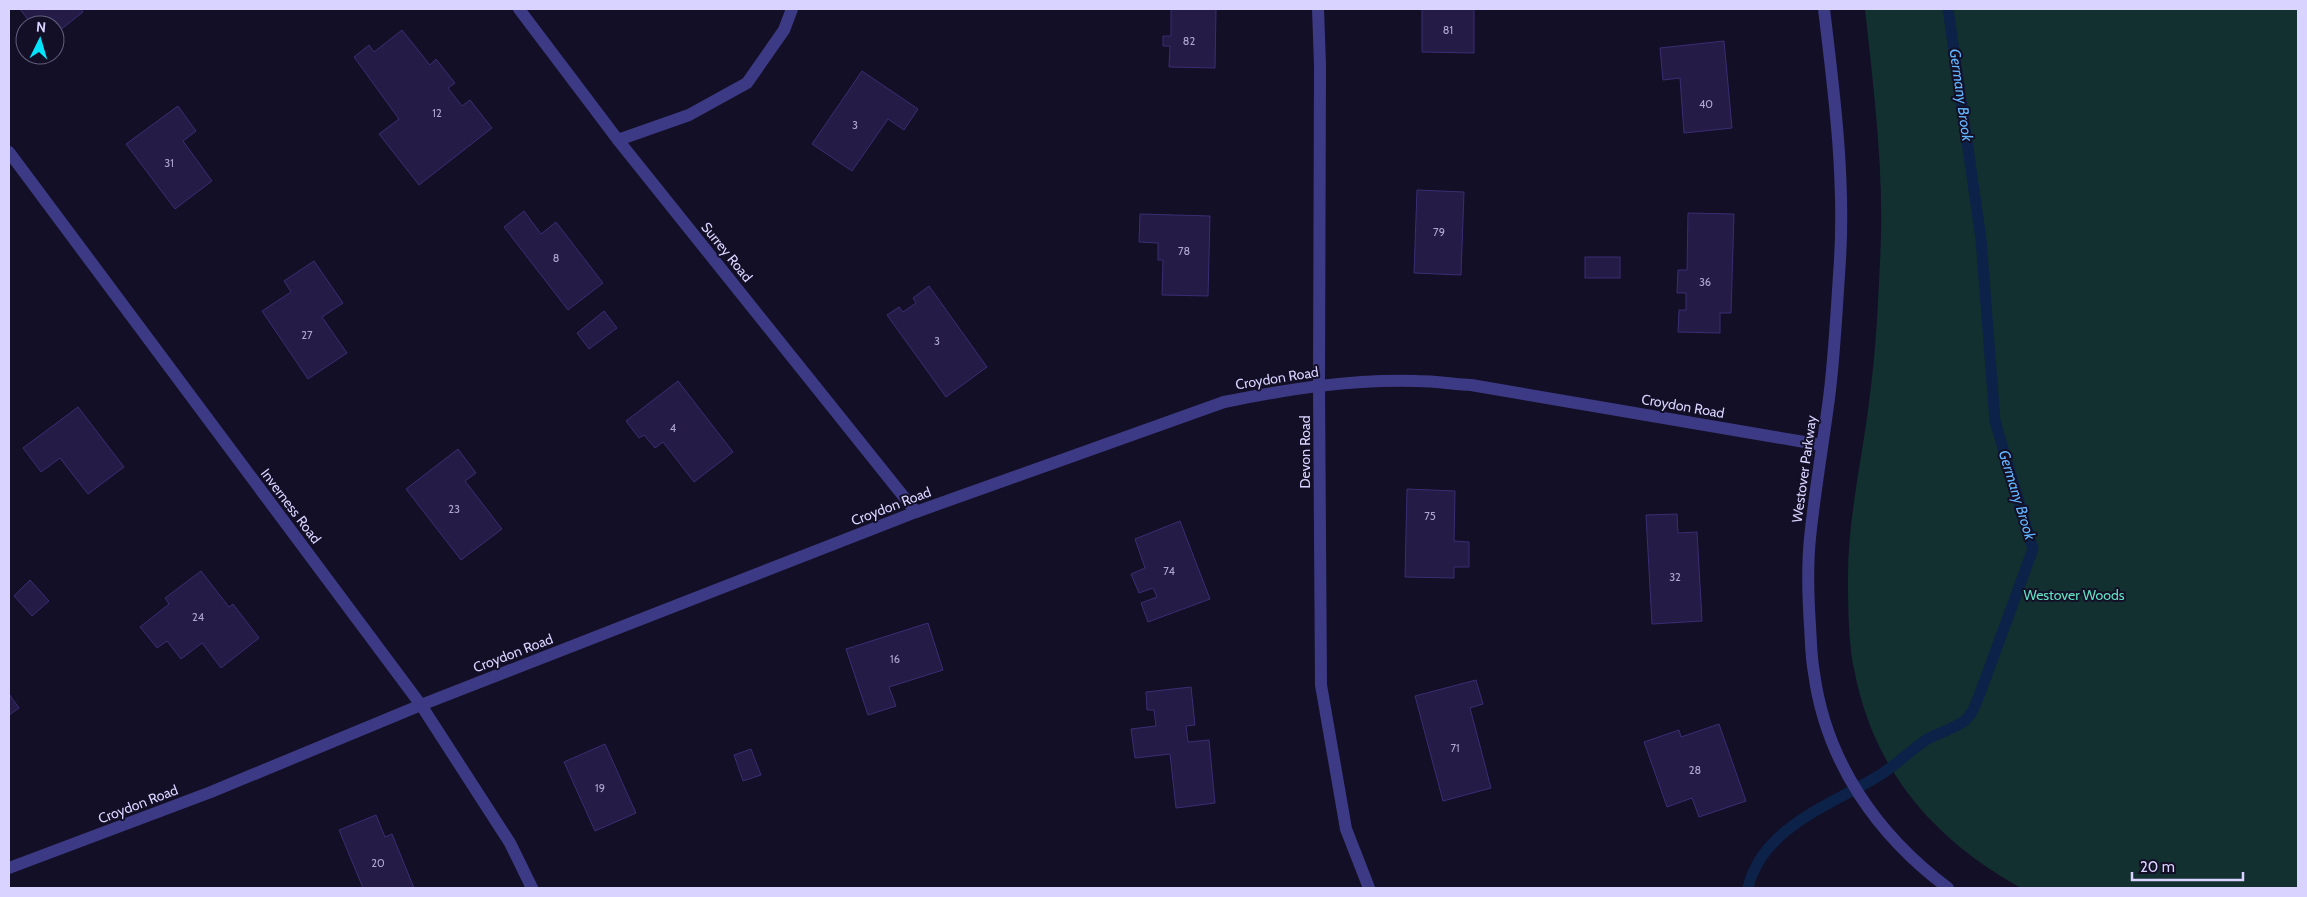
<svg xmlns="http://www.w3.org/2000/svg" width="2307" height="897" viewBox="0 0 2307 897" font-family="Cabin,sans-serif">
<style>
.green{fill:#12302f}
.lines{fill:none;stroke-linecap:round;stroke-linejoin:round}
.stream{stroke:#0c2248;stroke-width:11}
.building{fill:#241b47;stroke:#3b2d73}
.minor{stroke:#3d3a85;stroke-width:12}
.tertiary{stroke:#3d3a85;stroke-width:12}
.labels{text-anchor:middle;stroke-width:4;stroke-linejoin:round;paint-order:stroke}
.number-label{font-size:11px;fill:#aca6d1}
.street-label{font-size:14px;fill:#d9d4ff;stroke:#130f26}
.park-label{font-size:14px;fill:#5fe0c0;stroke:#130f26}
.water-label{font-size:15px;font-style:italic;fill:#62b6ff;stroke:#130f26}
</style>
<rect width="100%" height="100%" fill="#130f26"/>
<!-- green -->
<path class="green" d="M1865 9H2298V888H2021C1933 839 1873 770 1854 669 1849 646 1848 607 1848 583 1847 520 1863 456 1870 394 1876 350 1878 305 1880 261 1885 176 1874 93 1865 9Z"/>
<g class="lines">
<!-- stream -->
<path class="stream" d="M1748 888C1762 827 1833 804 1880 775 1896 765 1910 751 1926 740 1937 733 1962 727 1969 716 1974 711 1976 702 1979 696L2033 549 1995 421 1981 239 1948 9"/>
</g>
<!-- building -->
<g class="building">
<path d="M20 9H81L83 12 55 34V25H32Z"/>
<path d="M1171 9H1216L1215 68 1169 67 1170 46H1163V36H1171Z"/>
<path d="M1422 9H1474V53L1422 52Z"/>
<path d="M402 30 430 65 436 59 455 83 448 88 462 106 470 100 492 128 419 185 379 134 399 119 354 57 369 45 374 52Z"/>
<path d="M1724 41 1732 128 1684 133 1680 78 1663 80 1660 48Z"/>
<path d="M862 71 918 109 904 130 888 119 852 171 812 144Z"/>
<path d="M178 106 196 131 183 141 212 181 175 209 126 144Z"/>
<path d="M1417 190 1464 192 1461 275 1414 273Z"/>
<path d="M524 211 541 234 556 222 603 283 568 310 504 227Z"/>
<path d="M1688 213 1734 214 1731 313H1720V333L1678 332 1679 310H1686V293H1677L1678 270H1687Z"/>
<path d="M1140 214 1210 216 1208 296 1162 295 1163 260H1158V243L1139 242Z"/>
<rect x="1585" y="257" width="35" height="21"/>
<path d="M314 261 343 303 322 317 347 353 308 379 262 311 291 292 284 281Z"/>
<path d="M929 286 987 367 946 397 887 315 899 307 903 312 916 303 913 298Z"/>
<path d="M604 311 617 328 589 349 577 333Z"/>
<path d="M678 381 733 452 694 482 663 442 655 448 644 435 639 438 626 421Z"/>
<path d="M78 407 124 467 88 494 60 458 41 472 23 448Z"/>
<path d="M458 449 476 473 465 481 502 529 461 560 406 489Z"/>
<path d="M1407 489 1455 491 1454 541 1469 542V567H1454V578L1405 577Z"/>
<path d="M1677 514 1678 533 1697 532 1702 621 1652 624 1646 515Z"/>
<path d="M1180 521 1210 599 1148 622 1141 603 1157 597 1153 588 1139 593 1131 574 1145 568 1135 539Z"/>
<path d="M201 571 229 607 233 604 259 638 221 668 202 643 181 659 167 641 157 648 140 627 169 604 165 598Z"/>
<path d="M30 580 49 601 32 616 14 596Z"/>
<path d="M928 623 943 670 889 687 896 706 868 715 846 649Z"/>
<path d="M1476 680 1483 704 1470 708 1491 788 1443 801 1415 696Z"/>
<path d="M1191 687 1195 725 1186 726 1188 742 1209 740 1215 803 1176 808 1170 754 1135 758 1131 729 1156 726 1154 710H1147L1146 692Z"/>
<path d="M9 694 19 708 9 715Z"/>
<path d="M1719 724 1746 801 1699 817 1692 798 1667 807 1644 742 1679 730 1681 737Z"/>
<path d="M605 744 636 813 595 831 564 762Z"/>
<path d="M751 749 761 775 743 781 734 755Z"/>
<path d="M376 815 385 837 392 834 414 888H363L339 830Z"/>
</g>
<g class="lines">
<!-- minor -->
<g class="minor">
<path d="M519 9 618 140 916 512"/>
<path d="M1318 9 1320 65 1319 386 1321 685 1346 829 1369 888"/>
<path d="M618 140 689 115 747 83 784 30 792 9"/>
<path d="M9 152 421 705 510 843 532 888"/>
<path d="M9 868 211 792 421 705 916 512 1224 402C1288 389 1352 379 1417 381 1435 381 1453 384 1471 385L1822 445"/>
</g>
<!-- tertiary -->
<path class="tertiary" d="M1824 9C1834 92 1845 176 1840 260 1837 303 1835 347 1830 390 1824 439 1815 488 1810 538 1807 567 1808 596 1810 626 1811 641 1811 657 1814 673 1826 762 1877 835 1948 888"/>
</g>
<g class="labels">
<!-- number labels -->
<g class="number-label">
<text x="1448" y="34">81</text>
<text x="1189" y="45">82</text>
<text x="1706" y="108">40</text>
<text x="437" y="117">12</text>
<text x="855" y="129">3</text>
<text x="169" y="167">31</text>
<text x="1439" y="236">79</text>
<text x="1184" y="255">78</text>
<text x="556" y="262">8</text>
<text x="1705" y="286">36</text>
<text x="307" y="339">27</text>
<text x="937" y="345">3</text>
<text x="673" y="432">4</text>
<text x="454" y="513">23</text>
<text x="1430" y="520">75</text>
<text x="1169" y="575">74</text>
<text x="1675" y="581">32</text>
<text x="198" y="621">24</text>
<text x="895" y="663">16</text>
<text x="1455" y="752">71</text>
<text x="1695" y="774">28</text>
<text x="600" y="792">19</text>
<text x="378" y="867">20</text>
</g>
<!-- street labels -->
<g class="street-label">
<text transform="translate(727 252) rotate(51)" y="5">Surrey Road</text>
<text transform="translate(1277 378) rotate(-9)" y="5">Croydon Road</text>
<text transform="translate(1683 406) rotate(10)" y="5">Croydon Road</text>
<text transform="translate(1305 452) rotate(-90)" y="5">Devon Road</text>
<text transform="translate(1804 469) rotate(-82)" y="5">Westover Parkway</text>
<text transform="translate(291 506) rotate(53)" y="5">Inverness Road</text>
<text transform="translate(891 506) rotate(-21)" y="5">Croydon Road</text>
<text transform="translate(513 653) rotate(-21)" y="5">Croydon Road</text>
<text transform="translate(138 804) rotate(-21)" y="5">Croydon Road</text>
</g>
<!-- park labels -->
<g class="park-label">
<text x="2074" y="600">Westover Woods</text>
</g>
<!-- water labels -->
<g class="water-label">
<text transform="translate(1961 95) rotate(82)" y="5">Germany Brook</text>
<text transform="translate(2017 495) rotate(73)" y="5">Germany Brook</text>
</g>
</g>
<!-- border -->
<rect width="2307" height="897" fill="none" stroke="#d9d4ff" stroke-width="20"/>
<!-- north arrow -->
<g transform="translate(40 40) rotate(5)"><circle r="24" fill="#130f26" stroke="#625e7d"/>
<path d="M0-4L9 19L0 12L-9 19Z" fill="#00e5ff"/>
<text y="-8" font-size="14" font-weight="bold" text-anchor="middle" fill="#d9d4ff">N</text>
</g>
<!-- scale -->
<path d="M2132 872v8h111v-8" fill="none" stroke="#d9d4ff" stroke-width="2.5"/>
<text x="2140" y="872" font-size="15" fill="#d9d4ff" stroke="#130f26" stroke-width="4" paint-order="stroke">20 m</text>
</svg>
